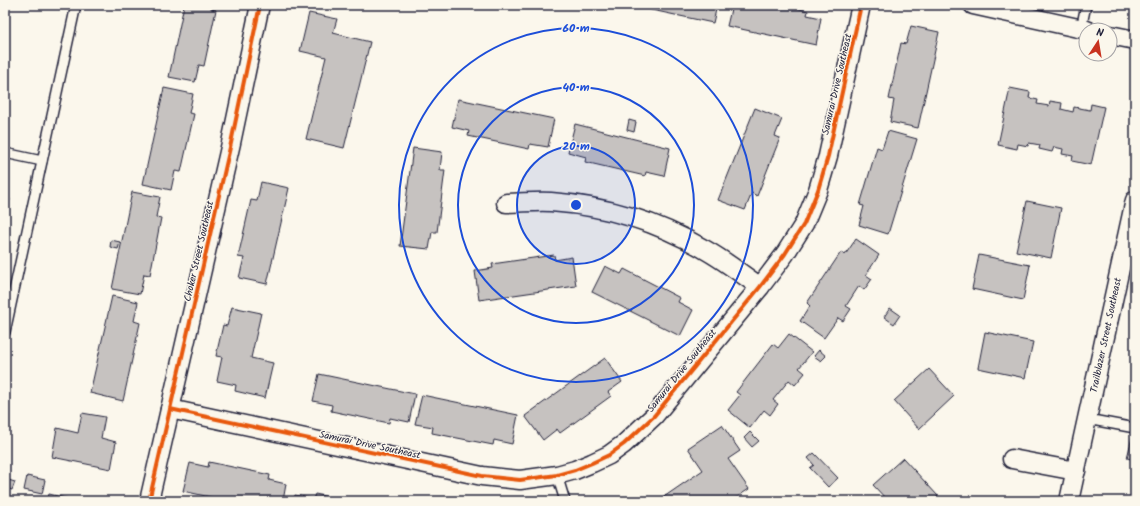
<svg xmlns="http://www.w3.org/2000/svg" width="1140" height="506" viewBox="0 0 1140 506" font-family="Kalam,sans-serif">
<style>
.building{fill:#c6c2c0;stroke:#22223b}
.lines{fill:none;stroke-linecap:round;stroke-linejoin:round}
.service-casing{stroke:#22223b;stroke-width:12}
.minor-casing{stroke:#22223b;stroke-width:21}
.service{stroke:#fbf7ec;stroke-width:9}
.minor{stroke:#fbf7ec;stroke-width:18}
.cycleway-casing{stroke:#fbf7ec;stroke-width:6}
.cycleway{stroke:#e8590c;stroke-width:4}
.ring{fill:none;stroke:#1d4ed8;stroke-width:2}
.labels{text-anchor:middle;stroke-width:3;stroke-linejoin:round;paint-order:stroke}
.street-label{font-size:10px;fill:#22223b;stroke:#fbf7ec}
.centre{fill:#1d4ed8;stroke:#fbf7ec;stroke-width:2}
.ring-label{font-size:12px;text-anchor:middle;font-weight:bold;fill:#1d4ed8;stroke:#fbf7ec;stroke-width:3;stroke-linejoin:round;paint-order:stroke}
</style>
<rect width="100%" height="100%" fill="#fbf7ec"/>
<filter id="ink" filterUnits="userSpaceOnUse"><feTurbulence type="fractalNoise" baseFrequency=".025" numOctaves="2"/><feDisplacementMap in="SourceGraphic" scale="8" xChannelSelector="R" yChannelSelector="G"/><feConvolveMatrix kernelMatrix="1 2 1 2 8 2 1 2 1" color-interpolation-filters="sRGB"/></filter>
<g filter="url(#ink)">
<!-- building -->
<g class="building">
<path d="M184 5H212L211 9 216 10 204 66 199 65 195 82 169 77Z"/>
<path d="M628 5H717L713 23Z"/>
<path d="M732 5H782L808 11 807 15 821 18 816 45 727 26Z"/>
<path d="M309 13 337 19 333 33 370 42 344 148 306 139 326 57 300 51Z"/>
<path d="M911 26 939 32 918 128 890 122 894 100 889 99 901 43 906 44Z"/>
<path d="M164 88 193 94 189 113 194 114 181 172 175 171 171 190 143 184Z"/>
<path d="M1010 88 1030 92 1029 98 1038 100 1037 104 1049 106 1050 101 1062 103 1061 109 1073 112 1074 107 1090 110 1091 104 1104 107 1091 165 1072 161 1073 156 1062 154 1063 149 1054 147 1052 152 1039 149 1040 145 1029 143 1028 146 1018 144 1017 149 998 145Z"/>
<path d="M458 99 554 119 548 147 530 144 529 149 468 136 469 131 452 127Z"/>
<path d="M755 108 782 119 775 136 780 138 757 196 752 193 745 210 718 200Z"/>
<path d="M629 120 636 122 634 132 627 130Z"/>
<path d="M575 124 670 148 664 176 646 172 645 176 585 162 586 157 568 152Z"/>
<path d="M888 131 917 139 888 234 859 225 864 206 860 205 877 147 882 149Z"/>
<path d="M413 148 442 152 440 170H445L437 232H432L429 249 400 246Z"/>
<path d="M261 182 289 188 267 284 239 278 244 258 238 257 251 200 257 201Z"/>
<path d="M132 192 160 197 156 217 161 218 150 275 144 274 140 294 112 289Z"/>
<path d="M5 198 10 199 5 221Z"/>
<path d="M1027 201 1061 208 1051 258 1016 251Z"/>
<path d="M856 239 879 255 866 275 872 279 864 290 859 286 846 306 851 309 843 321 838 318 824 338 800 321 810 306 807 303 841 252 845 255Z"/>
<path d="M111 240 120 242 118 249 110 247Z"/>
<path d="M554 255 555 260 572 257 576 286 479 300 475 271 493 268 492 264Z"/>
<path d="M979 255 1030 265 1023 300 972 289Z"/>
<path d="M605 266 621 274 624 269 680 298 678 302 693 310 680 336 592 292Z"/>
<path d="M112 296 138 302 134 321 140 323 123 401 90 393Z"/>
<path d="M232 307 261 313 251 358 273 363 265 398 235 391 236 385 217 381 222 357 216 356 223 325 227 326Z"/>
<path d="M890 308 900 315 894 324 884 317Z"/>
<path d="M985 332 1033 342 1025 378 978 368Z"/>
<path d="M789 334 812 352 799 368 805 373 795 385 789 380 773 400 778 404 770 415 764 410 750 428 728 410 740 395 736 392 773 344 778 348Z"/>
<path d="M819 350 826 356 821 361 814 356Z"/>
<path d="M605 358 622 382 608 392 611 396 560 433 557 429 543 440 525 416Z"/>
<path d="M929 369 954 396 919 429 894 401Z"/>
<path d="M319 374 415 394 409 422 390 418 389 423 331 411 332 405 313 401Z"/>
<path d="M422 395 518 415 512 444 494 440 493 445 432 433 433 427 415 424Z"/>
<path d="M82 413 105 417 101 438 116 442 111 469 52 457 57 428 78 433Z"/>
<path d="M722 425 740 451 728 459 749 489 731 501H658L703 470 688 448Z"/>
<path d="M750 432 759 441 752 447 744 438Z"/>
<path d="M1132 437 1135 438V460L1127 458Z"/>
<path d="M814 453 838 478 828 487 810 468 814 465 808 458Z"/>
<path d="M903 458 938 496 933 501H888L873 485Z"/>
<path d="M209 462 270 475 269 480 286 484 283 501H228L183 491 190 463 208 467Z"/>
<path d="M27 476 45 480 42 494 24 490Z"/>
<path d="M5 479 15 482 12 490 5 488Z"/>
<path d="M49 494 78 501H47Z"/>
<path d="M315 494 348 501H294L295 495 313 499Z"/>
</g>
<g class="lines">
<!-- service casing -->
<g class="service-casing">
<g id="service">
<path d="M1081 29 1086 5"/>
<path d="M5 153 42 161"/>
<path d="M5 332 76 5"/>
<path d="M1087 419 1135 428"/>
<path d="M557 475 565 501"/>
</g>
</g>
<!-- minor casing -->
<g class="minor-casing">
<g id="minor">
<path d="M973 5 1087 30"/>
<path d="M1110 35 1135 40"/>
<path d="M506 203C521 203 536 201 551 202 605 206 658 222 704 249 724 260 742 274 760 287"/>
<path d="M170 409 482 476 520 480 557 475 575 470 592 463 609 455 624 444 654 416 760 287 785 254 804 224 818 190 828 156 861 5"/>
<path d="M1012 459 1076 471"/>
<path d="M149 501 231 143 260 5"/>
<path d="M1069 501 1135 200"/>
</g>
</g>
<!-- service -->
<use href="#service" class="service"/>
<!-- minor -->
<use href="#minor" class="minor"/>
<!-- cycleway casing -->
<g class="cycleway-casing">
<g id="cycleway">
<path d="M170 409 482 476 520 480 557 475 575 470 592 463 609 455 624 444 654 416 760 287 785 254 804 224 818 190 828 156 861 5"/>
<path d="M149 501 231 143 260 5"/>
</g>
</g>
<!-- cycleway -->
<use href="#cycleway" class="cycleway"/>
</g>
</g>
<!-- distance rings -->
<circle cx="576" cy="205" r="59" fill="#1d4ed8" fill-opacity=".12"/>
<g class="ring">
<circle cx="576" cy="205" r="59"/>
<circle cx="576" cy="205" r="118"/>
<circle cx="576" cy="205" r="177"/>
</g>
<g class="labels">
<!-- street labels -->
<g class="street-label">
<text transform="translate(836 84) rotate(-77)" y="4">Samurai Drive Southeast</text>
<text transform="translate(198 251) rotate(-77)" y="4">Choker Street Southeast</text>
<text transform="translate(1105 335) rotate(-78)" y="4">Trailblazer Street Southeast</text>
<text transform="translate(681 370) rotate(-51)" y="4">Samurai Drive Southeast</text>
<text transform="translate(370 444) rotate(12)" y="4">Samurai Drive Southeast</text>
</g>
</g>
<circle cx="576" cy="205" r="6" class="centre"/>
<g class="ring-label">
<text x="576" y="32">60 m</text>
<text x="576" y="91">40 m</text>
<text x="576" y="150">20 m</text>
</g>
<!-- margin -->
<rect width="1140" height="506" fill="none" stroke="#fbf7ec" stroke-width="20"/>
<rect x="10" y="10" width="1120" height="486" fill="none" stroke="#22223b" stroke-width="1.5" filter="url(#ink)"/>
<!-- north arrow -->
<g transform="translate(1098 42) rotate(12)"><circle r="19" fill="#fbf7ec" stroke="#a4a2a5"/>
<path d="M0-3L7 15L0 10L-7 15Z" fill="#c8321e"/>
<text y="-6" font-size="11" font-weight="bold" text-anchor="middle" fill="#22223b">N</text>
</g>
</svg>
